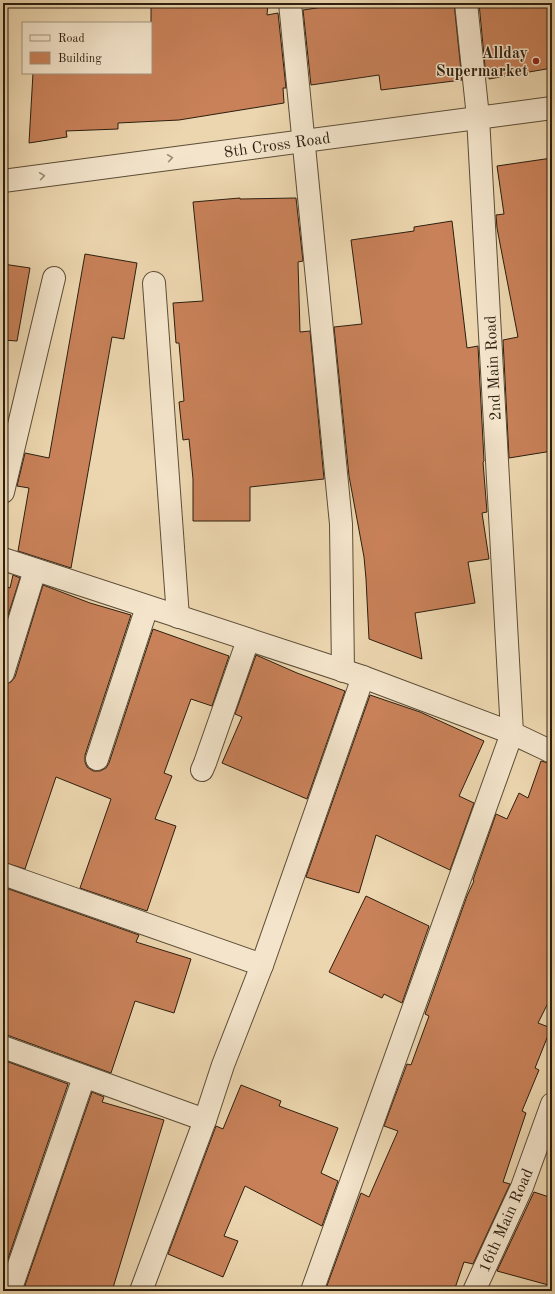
<svg xmlns="http://www.w3.org/2000/svg" width="555" height="1294" viewBox="0 0 555 1294" font-family="'Old Standard TT',serif">
<style>
.building{fill:#c88159;stroke:#2c1f0f}
.lines{fill:none;stroke-linecap:round;stroke-linejoin:round}
.minor-casing{stroke:#5c4d37;stroke-width:24}
.minor{stroke:#f3e4cb;stroke-width:22}
.oneway{stroke:#998b76}
.poi-dot{fill:#8f2418;stroke:#f3e4cb;stroke-width:1.5}
.labels{text-anchor:middle;stroke-width:3;stroke-linejoin:round;paint-order:stroke}
.poi-label{font-size:16px;font-weight:bold;fill:#2c1f0f;stroke:#f3e4cb;text-anchor:end}
.street-label{font-size:16px;fill:#2c1f0f;stroke:#f3e4cb}
</style>
<rect width="100%" height="100%" fill="#ecd6af"/>
<filter id="stains"><feTurbulence type="fractalNoise" baseFrequency=".005" numOctaves="4"/><feColorMatrix values="0 0 0 0 .2 0 0 0 0 .09 0 0 0 0 .02 0 0 0 .5 -.17"/></filter>
<radialGradient id="worn" r=".72"><stop offset=".6" stop-color="#630" stop-opacity="0"/><stop offset="1" stop-color="#630" stop-opacity=".3"/></radialGradient>
<!-- building -->
<g class="building">
<path d="M151 3H268L267 15 278 13 286 88H283L284 103 179 120 118 123V129L66 131 67 137 29 143 33 73H151Z"/>
<path d="M350 3H361V6L389 3H454L462 80 381 90 379 75 311 85 303 10Z"/>
<path d="M479 3H552V68L489 79V77H486Z"/>
<path d="M552 158V451L509 458 503 340 518 337 497 228 496 215 504 214 497 166Z"/>
<path d="M240 198V199L296 198 303 261 298 262 300 332 310 331 324 479 250 487V521H193V479L189 439 183 440 179 402 184 401 179 343H176L173 303 203 301 193 202Z"/>
<path d="M452 221 467 348 478 346 484 461 483 462 487 512 482 513 489 559 468 562 475 603 415 613 422 659 369 639 366 579 364 557 349 476 334 327 362 324 351 240 414 231V227Z"/>
<path d="M85 254 137 263 124 339 112 337 71 568 18 551 29 488 17 486 25 453 49 458Z"/>
<path d="M3 264 30 268 17 341 3 340Z"/>
<path d="M13 575 20 578 3 631V585L10 588Z"/>
<path d="M43 585 90 603 131 615 85 755V762L87 767 93 771H100L106 768 109 763 153 629 229 656 212 706 191 699 164 773 172 776 155 819 176 826 147 911 80 888 111 799 56 777 25 869 3 862V685L11 682 15 677Z"/>
<path d="M256 655 297 673 345 691 307 799 222 763 242 717 235 714Z"/>
<path d="M370 695 420 712 484 741 459 796 474 803 450 870 376 835 359 893 306 877Z"/>
<path d="M541 761 552 764V995L538 1023 551 1028 535 1068 539 1070 522 1111 526 1113 503 1182 510 1184 473 1264 464 1262 454 1291H325L361 1193 369 1197 398 1131 384 1126 407 1064 411 1065 429 1016 425 1014 467 896 474 881 473 880 496 814 507 819 519 793 528 798Z"/>
<path d="M3 887 139 935 136 942 191 959 174 1013 135 1001 111 1073 7 1035H3Z"/>
<path d="M366 896 429 926 402 1003 384 994 382 998 329 972Z"/>
<path d="M3 1060 68 1084 3 1273Z"/>
<path d="M241 1085 281 1101 279 1106 338 1128 321 1173 338 1181 322 1226 245 1186 224 1236 238 1241 223 1277 168 1254 216 1126 223 1129Z"/>
<path d="M92 1092 104 1097 102 1102 164 1120 112 1291H23Z"/>
<path d="M534 1192 552 1198V1286L497 1271Z"/>
</g>
<g class="lines">
<!-- minor casing -->
<g class="minor-casing">
<g id="minor">
<path d="M290 3 341 524 343 671"/>
<path d="M3 181 552 108"/>
<path d="M154 283 178 617"/>
<path d="M3 492 54 278"/>
<path d="M3 559 363 677 512 733 552 752"/>
<path d="M3 673 35 570"/>
<path d="M97 759 147 607"/>
<path d="M202 770 205 763 248 640"/>
<path d="M3 874 262 965"/>
<path d="M3 1047 205 1120"/>
<path d="M10 1291 84 1077"/>
<path d="M141 1291 205 1120 223 1065 262 965 363 677"/>
<path d="M312 1291 512 733 478 117 466 3"/>
<path d="M474 1291 522 1187 552 1104"/>
</g>
</g>
<!-- minor -->
<use href="#minor" class="minor"/>
</g>
<!-- one-way arrows -->
<defs><path id="oneway-chevron" d="M-2-3.5L2.5 0L-2 3.5" fill="none" stroke-width="1.6" stroke-linecap="round" stroke-linejoin="round"/></defs>
<g class="oneway">
<use href="#oneway-chevron" transform="translate(170 158) rotate(-8)"/>
<use href="#oneway-chevron" transform="translate(42 176) rotate(-8)"/>
</g>
<!-- markers -->
<circle class="poi-dot" cx="536" cy="61" r="4"/>
<g class="labels">
<!-- poi labels -->
<g class="poi-label">
<text x="528" y="58">Allday<tspan x="528" dy="18">Supermarket</tspan></text>
</g>
<!-- street labels -->
<g class="street-label">
<text transform="translate(277 144) rotate(-8)" y="6">8th Cross Road</text>
<text transform="translate(492 368) rotate(-93)" y="6">2nd Main Road</text>
<text transform="translate(505 1220) rotate(-66)" y="6">16th Main Road</text>
</g>
</g>
<!-- margin -->
<rect width="555" height="1294" fill="none" stroke="#ecd6af" stroke-width="16"/>
<rect x="4" y="4" width="547" height="1286" fill="none" stroke="#2c1f0f" stroke-width="2"/>
<rect x="8" y="8" width="539" height="1278" fill="none" stroke="#2c1f0f"/>
<!-- legend -->
<rect x="22" y="22" width="130" height="52" fill="#f3e4cb" stroke="#a39580"/>
<rect x="30" y="35" width="20" height="6" fill="#f3e4cb" stroke="#a39580"/>
<text x="58" y="42" font-size="12" fill="#2c1f0f">Road</text>
<rect x="30" y="52" width="20" height="12" fill="#c88159" stroke="#a39580"/>
<text x="58" y="62" font-size="12" fill="#2c1f0f">Building</text>
<rect width="100%" height="100%" filter="url(#stains)"/>
<rect width="100%" height="100%" fill="url(#worn)"/>
</svg>
